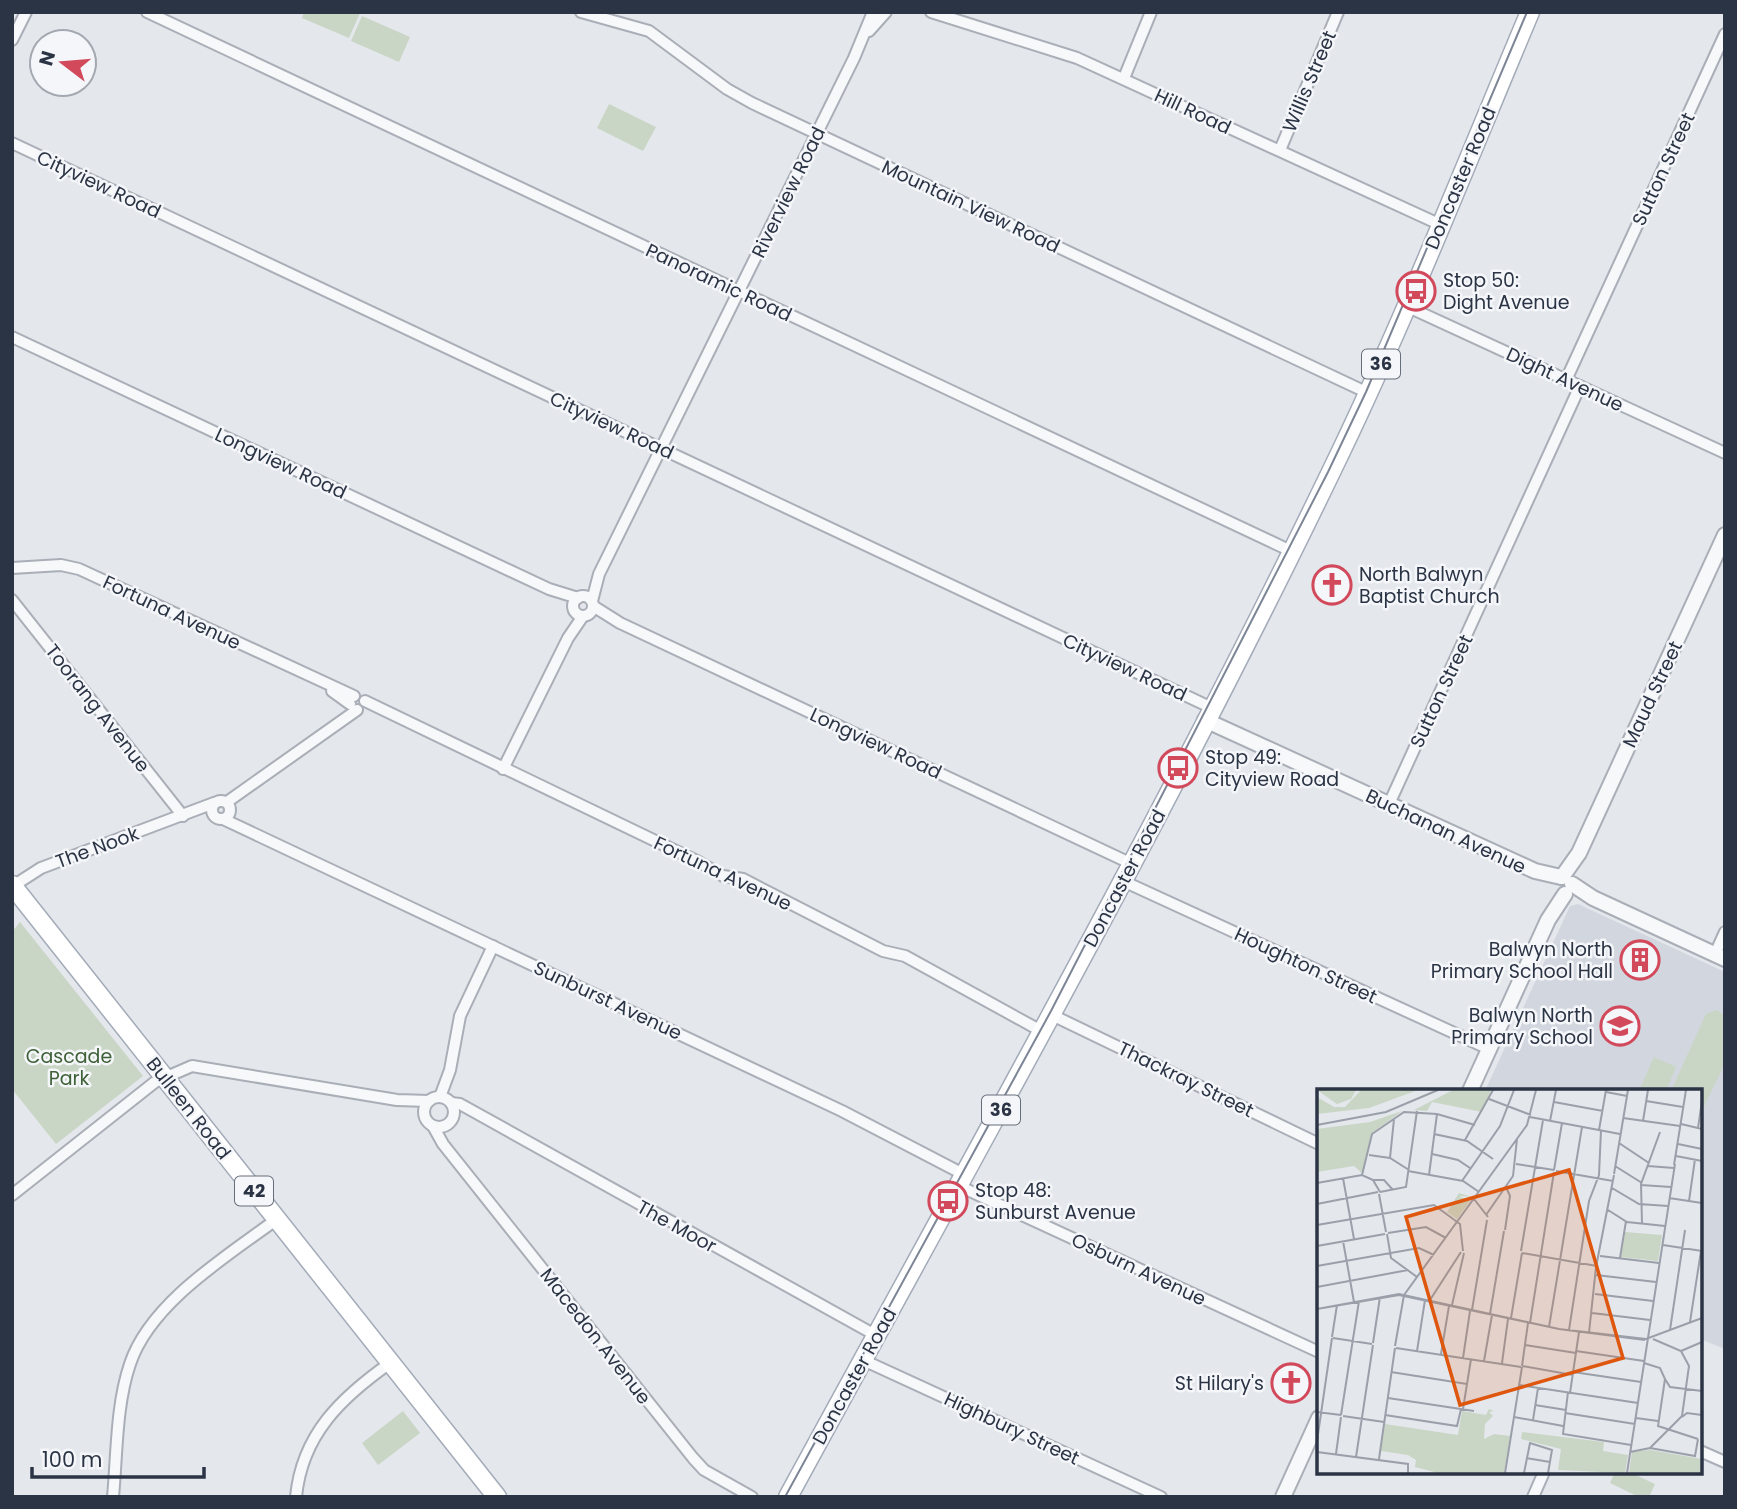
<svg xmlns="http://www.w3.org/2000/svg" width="1737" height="1509" viewBox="0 0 1737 1509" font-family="Poppins,sans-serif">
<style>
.built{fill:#d2d6de}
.green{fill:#c9d6c5}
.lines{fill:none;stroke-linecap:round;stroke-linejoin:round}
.minor-casing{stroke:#a9aeb7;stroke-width:14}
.tertiary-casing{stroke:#a9aeb7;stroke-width:18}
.primary-casing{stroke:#a3abb8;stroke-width:21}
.minor{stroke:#f7f8fa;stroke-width:10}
.tertiary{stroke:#f7f8fa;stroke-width:14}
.primary{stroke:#fff;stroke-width:18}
.tram{stroke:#7d8696;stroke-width:2}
.labels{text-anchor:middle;stroke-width:5;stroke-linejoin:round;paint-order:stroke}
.shield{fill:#f4f6f9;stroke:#676e7b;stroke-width:2}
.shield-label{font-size:18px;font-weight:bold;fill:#2b3445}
.street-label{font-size:19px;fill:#2b3445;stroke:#f4f6f9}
.poi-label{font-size:19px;fill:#2b3445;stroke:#f4f6f9;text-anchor:start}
.park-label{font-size:19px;fill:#3f6138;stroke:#f4f6f9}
.inset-road{fill:none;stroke:#9a9fa9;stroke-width:2}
.view{fill:#df570f;fill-opacity:0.15;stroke:#df570f;stroke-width:3.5}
.inset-edge{fill:none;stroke:#2b3445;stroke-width:3.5}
</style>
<rect width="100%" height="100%" fill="#e4e7ec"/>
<!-- built -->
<path class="built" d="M1578 904 1725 972V1349L1700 1339V1091H1485L1570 906Z"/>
<!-- green -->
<g class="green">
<path d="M304 12H357L360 13 349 38 302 18Z"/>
<path d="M362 16 410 37 399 62 351 41Z"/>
<path d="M609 104 656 127 643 151 597 128Z"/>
<path d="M20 922 143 1076 56 1144 12 1089V932Z"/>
<path d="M1716 1010 1725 1015V1063L1700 1115V1091H1671L1706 1014Z"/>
<path d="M1654 1057 1676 1067 1666 1091H1639Z"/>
<path d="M403 1411 420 1433 378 1465 362 1443Z"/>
<path d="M1615 1472H1629L1655 1484 1649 1497H1639L1610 1483Z"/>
</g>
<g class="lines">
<!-- minor casing -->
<g class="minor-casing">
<g id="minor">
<path d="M147 12 1291 551"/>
<path d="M581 12 649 31 727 89 752 103 1368 393"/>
<path d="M931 12 1077 58 1441 225"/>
<path d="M869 31 886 12"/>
<path d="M12 40 26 12"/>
<path d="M1124 78 1151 12"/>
<path d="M12 143 1212 708"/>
<path d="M1280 150 1338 12"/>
<path d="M1406 306 1725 453"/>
<path d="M12 337 549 589 578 598"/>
<path d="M1566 380 1725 34"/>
<path d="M12 568 61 565 79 569 354 696"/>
<circle cx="583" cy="606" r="10"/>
<path d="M12 600 183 816"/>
<path d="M592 601 599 574 854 58 873 12"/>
<path d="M593 606 620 623 1132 864"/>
<path d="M332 691 350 704"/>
<path d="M365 701 697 861 723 876 743 879 883 951 905 956 1043 1032"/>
<path d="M503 769 568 638 583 616"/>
<circle cx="221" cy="810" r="9"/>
<path d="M227 802 357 710"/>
<path d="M1389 804 1580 386"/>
<path d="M223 819 842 1111 965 1175"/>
<path d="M1123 881 1489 1049"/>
<path d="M13 886 41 868 214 803"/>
<path d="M1715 954 1725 932"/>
<path d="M1052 1015 1319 1144"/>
<circle cx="439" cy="1112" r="15"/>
<path d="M440 1097 450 1070 460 1016 493 946"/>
<path d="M451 1103 460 1104 877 1336"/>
<path d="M433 1126 443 1144 693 1458 704 1470 752 1497"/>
<path d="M959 1186 1319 1352"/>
<path d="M12 1195 155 1082 192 1066 397 1100 429 1101"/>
<path d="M863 1360 1161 1497"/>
<path d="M1700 1451 1725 1462"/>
<path d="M113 1497C117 1454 116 1405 130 1364 150 1303 227 1256 277 1219"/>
<path d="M296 1497C302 1434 342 1397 390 1363"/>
<path d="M1533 1497 1544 1472"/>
</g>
</g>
<!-- tertiary casing -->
<g class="tertiary-casing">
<g id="tertiary">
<path d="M1205 720 1535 871 1561 877"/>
<path d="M1562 877 1579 853 1725 535"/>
<path d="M1572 884 1593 898 1725 959"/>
<path d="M1470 1091 1548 920 1565 894"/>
<path d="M1283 1497 1319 1418"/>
</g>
</g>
<!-- primary casing -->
<g class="primary-casing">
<g id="primary">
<path d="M12 885 497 1497"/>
<path d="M788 1497C973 1157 1163 820 1331 472 1404 322 1465 166 1530 12"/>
</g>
</g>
<!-- minor -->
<use href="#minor" class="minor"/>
<!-- tertiary -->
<use href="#tertiary" class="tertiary"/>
<!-- primary -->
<use href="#primary" class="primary"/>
<!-- tram -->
<path class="tram" d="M785 1497 1051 1011 1328 472 1366 392 1527 12"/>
</g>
<!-- icons -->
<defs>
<g id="bus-ring" transform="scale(2.0125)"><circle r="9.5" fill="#f4f6f9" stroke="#d1495b" stroke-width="1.5"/><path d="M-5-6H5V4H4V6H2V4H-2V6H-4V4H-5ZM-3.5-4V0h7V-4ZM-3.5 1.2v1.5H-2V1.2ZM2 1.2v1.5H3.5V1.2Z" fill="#d1495b"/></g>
<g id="church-ring" transform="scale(2.0125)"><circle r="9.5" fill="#f4f6f9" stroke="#d1495b" stroke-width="1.5"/><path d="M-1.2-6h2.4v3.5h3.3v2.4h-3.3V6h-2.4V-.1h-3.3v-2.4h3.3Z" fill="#d1495b"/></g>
<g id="building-ring" transform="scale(2.0125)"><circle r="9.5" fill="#f4f6f9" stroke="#d1495b" stroke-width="1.5"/><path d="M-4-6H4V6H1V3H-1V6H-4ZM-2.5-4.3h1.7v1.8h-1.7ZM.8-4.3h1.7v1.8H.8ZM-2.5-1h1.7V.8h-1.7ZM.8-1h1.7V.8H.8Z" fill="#d1495b"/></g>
<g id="school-ring" transform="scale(2.0125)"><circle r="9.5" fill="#f4f6f9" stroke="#d1495b" stroke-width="1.5"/><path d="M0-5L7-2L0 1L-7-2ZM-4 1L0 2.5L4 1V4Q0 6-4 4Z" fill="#d1495b"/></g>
</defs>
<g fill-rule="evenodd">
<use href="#bus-ring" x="1416" y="291"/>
<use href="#church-ring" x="1332" y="585"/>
<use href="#bus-ring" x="1178" y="768"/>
<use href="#building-ring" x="1640" y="960"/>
<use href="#school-ring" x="1620" y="1026"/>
<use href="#bus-ring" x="948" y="1201"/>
<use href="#church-ring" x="1291" y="1383"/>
</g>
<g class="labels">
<!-- shield labels -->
<g class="shield">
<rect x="1362" y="349.5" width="38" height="29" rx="5"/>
<rect x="982" y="1095.5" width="38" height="29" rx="5"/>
<rect x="235" y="1176.5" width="38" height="29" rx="5"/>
</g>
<g class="shield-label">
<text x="1381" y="370">36</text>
<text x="1001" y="1116">36</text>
<text x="254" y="1197">42</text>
</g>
<!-- street labels -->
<g class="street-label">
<text transform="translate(1309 81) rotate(-67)" y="7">Willis Street</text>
<text transform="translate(1193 111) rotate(25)" y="7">Hill Road</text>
<text transform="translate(1663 169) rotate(-65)" y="7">Sutton Street</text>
<text transform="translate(1460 178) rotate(-67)" y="7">Doncaster Road</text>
<text transform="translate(99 184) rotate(25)" y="7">Cityview Road</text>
<text transform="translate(788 192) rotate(-64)" y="7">Riverview Road</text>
<text transform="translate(971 206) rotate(25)" y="7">Mountain View Road</text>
<text transform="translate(719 282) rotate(25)" y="7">Panoramic Road</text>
<text transform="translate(1565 379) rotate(25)" y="7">Dight Avenue</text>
<text transform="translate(612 425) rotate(25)" y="7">Cityview Road</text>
<text transform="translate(281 463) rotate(25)" y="7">Longview Road</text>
<text transform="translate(172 612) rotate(25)" y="7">Fortuna Avenue</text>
<text transform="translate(1125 667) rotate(25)" y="7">Cityview Road</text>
<text transform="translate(1441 691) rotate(-65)" y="7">Sutton Street</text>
<text transform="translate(1652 694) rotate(-65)" y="7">Maud Street</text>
<text transform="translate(98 708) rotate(52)" y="7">Toorang Avenue</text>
<text transform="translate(876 743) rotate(25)" y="7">Longview Road</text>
<text transform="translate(1446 831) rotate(25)" y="7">Buchanan Avenue</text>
<text transform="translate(97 847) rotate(-20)" y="7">The Nook</text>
<text transform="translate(723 873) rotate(25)" y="7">Fortuna Avenue</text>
<text transform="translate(1124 878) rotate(-62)" y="7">Doncaster Road</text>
<text transform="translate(1306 965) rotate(25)" y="7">Houghton Street</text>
<text transform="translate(608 1000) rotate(25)" y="7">Sunburst Avenue</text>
<text transform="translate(1186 1079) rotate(26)" y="7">Thackray Street</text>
<text transform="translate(189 1108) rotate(52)" y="7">Bulleen Road</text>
<text transform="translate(677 1226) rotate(29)" y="7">The Moor</text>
<text transform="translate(1139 1269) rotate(25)" y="7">Osburn Avenue</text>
<text transform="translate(596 1336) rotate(52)" y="7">Macedon Avenue</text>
<text transform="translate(854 1376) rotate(-61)" y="7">Doncaster Road</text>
<text transform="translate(1012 1428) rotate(25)" y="7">Highbury Street</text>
</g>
<!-- poi labels -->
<g class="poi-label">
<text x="1443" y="287">Stop 50:<tspan x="1443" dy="22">Dight Avenue</tspan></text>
<text x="1359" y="581">North Balwyn<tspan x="1359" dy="22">Baptist Church</tspan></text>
<text x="1205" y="764">Stop 49:<tspan x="1205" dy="22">Cityview Road</tspan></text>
<text x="1613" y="956" text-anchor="end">Balwyn North<tspan x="1613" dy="22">Primary School Hall</tspan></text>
<text x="1593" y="1022" text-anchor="end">Balwyn North<tspan x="1593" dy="22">Primary School</tspan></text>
<text x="975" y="1197">Stop 48:<tspan x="975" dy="22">Sunburst Avenue</tspan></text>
<text x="1264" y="1390" text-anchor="end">St Hilary's</text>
</g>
<!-- park labels -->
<g class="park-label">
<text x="69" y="1063">Cascade<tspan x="69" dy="22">Park</tspan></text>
</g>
</g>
<!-- overview -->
<g transform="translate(1317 1089)">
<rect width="385" height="385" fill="#e4e7ec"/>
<path d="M0 1H39L34 10 20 15ZM44 1H101L52 19 0 25V8L17 18H28ZM136 1H174L165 23 115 13 110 22 97 21ZM85 22 55 44 45 84 37 77 0 83V40L53 33ZM142 104 155 108 142 107 153 112 140 130 130 123ZM308 143 345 146 341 172 304 168ZM172 320 177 322 172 323 176 327 168 335 167 350 177 345 193 347 187 384H121L98 378 99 371 91 366 64 362 68 335 141 346 145 322 169 326ZM205 343 287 353 286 362 311 366 308 384 241 381 244 360 204 350ZM333 361 385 370V384H312L315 363Z" fill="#c9d6c5"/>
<path class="inset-road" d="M289 3 310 7M172 10 214 26M329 12 366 18M237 13 286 22M213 28 303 45M306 29 363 37M233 32 239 1M326 32 331 1M364 35 385 40M0 36 69 23 121 1M381 39 385 12M282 41 289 1M117 45 150 52 176 70M148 51 176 1M302 54 332 74M361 55 385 60M115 65 141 71 153 79M52 66 73 69 92 81M359 67 385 72M73 69 77 30M199 75 237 81M357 76 369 1M298 77 325 94M331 77 357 79M237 81 245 34M91 82 146 92 162 103M239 82 296 92M297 85 311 1M45 86 55 45 87 23 120 25 158 36M112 86 120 25M26 89 37 150M56 91H67L76 101M145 92 183 37 197 1M0 94 45 86 56 91 63 103M324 96 354 98M295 99 322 115 351 117M63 103 89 98 100 22M62 105 69 143M352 109 385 114M157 110 171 128M372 112 378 70M0 115 61 103M291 121 310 133 348 137M169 126 196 87 200 50M325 134 324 95 343 43M0 136 117 116 143 135 146 162M188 141 193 107 189 98M71 144 109 138 129 149M70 145 74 169 100 188M26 152 37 213M346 156 385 162M0 157 68 145M204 162 226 31M205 164 280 177M283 167 342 174M303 169 309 132M0 177 102 159 117 166M279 186 339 193M0 198 91 181M278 205 336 212M87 206 210 36 219 1M113 211 144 163M135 216 147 164M0 220 82 205 242 240 329 250 385 229M0 220 82 206 242 240 328 251M155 221 170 131M275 224 333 231M173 225 187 142M194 229 205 164M373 233 384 162M213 234 237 83M232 238 265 38M252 241 272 112 282 86 284 41M353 241 368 141M272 244 279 178 297 86M15 248 20 216M16 249 55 255M331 249 358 75M56 254 63 208M208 256 259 264M78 257 87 206M79 259 204 278M100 262 108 211M259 262 327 272M364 262 385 253M124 265 132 217M146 269 153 222M167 272 175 226M185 274 191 230M327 274 343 279 348 290 341 337 381 350M205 277 256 286M205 277 211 234M74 283 150 295M256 283 324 293M348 290 353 298 385 302M202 296 321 314M251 303 246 345 314 356M253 304 262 243M71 309 157 322M218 316 249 321M146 320 154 270M0 323 24 326M248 324 318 335M24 326 42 212M68 326 140 337 144 320M26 327 67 333M197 328 246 337M365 328 370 324 385 326M319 329 341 332M216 331 221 299M0 352 15 249M333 359 378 367 381 350M0 363 91 375V384M313 363 333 359 365 327 372 277 364 262 336 250M19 365 24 328M39 368 56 256M209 369 233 373M62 370 78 259M188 384 205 278M207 384 213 354 235 361 231 384M310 384 331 249"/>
<path class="view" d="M252 81 306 269 143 316 89 128Z"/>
<rect width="385" height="385" class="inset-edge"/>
</g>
<!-- border -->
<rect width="1737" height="1509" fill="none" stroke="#2b3445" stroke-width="28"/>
<!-- north arrow -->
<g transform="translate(63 63) rotate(286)"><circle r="33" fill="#f4f6f9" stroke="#a4a8b1" stroke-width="2"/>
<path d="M0-5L12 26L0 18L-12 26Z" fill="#d1495b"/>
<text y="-10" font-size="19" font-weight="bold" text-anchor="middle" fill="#2b3445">N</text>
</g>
<!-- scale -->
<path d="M32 1467v10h172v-10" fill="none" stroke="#2b3445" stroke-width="3.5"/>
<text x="42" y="1467" font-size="21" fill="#2b3445" stroke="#f4f6f9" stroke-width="5" paint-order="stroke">100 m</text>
</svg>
